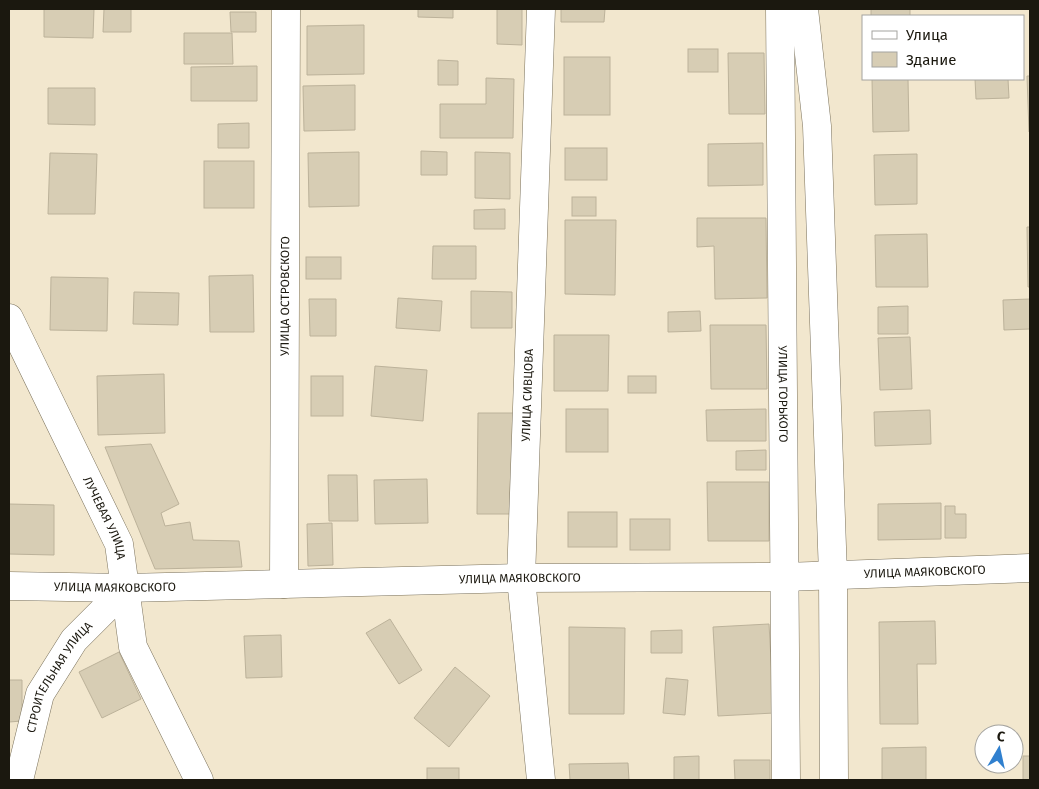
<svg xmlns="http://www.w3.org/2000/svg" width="1039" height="789" viewBox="0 0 1039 789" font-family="'Fira Sans',sans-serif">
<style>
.building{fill:#d7cdb4;stroke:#bcb29a}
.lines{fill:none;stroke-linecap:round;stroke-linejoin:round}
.street-casing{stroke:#7b725c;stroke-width:29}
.street{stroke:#fff;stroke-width:28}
.labels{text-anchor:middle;stroke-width:4;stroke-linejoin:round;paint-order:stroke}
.street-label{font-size:12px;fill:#1b180f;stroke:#fff}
</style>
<rect width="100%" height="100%" fill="#f2e7ce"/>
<!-- building -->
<g class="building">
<path d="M44 9H94L93 38 44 37Z"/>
<path d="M104 9H131V32H103Z"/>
<path d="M418 9H453V18L418 17Z"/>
<path d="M497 9H522V45L497 44Z"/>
<path d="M561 9H605L604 22H561Z"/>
<rect x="871" y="9" width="39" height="7"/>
<path d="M230 12H256V32H231Z"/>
<path d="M364 25V74L307 75V26Z"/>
<path d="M184 33H232L233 64H184Z"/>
<rect x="688" y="49" width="30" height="23"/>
<path d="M728 53H764L765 114H729Z"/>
<rect x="564" y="57" width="46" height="58"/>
<path d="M438 60 458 61V85H438Z"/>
<path d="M257 66V101H191V67Z"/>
<path d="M1027 76H1030V132H1029Z"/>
<path d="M486 78 514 79 513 138H440V104H486Z"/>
<path d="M872 79H908L909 131 873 132Z"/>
<path d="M975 79H1008L1009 98 976 99Z"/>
<path d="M355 85V130L304 131 303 86Z"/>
<path d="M48 88H95V125L48 124Z"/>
<path d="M249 123V148H218V124Z"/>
<path d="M763 143V185L708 186V144Z"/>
<rect x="565" y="148" width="42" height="32"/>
<path d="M421 151 447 152V175H421Z"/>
<path d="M359 152V206L309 207 308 153Z"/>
<path d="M475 152 510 153V199L475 198Z"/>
<path d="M50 153 97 154 95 214H48Z"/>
<path d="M917 154V204L875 205 874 155Z"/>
<rect x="204" y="161" width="50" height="47"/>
<rect x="572" y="197" width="24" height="19"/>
<path d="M505 209V229H474V210Z"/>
<path d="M697 218H766L767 298 715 299 714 246 697 247Z"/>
<path d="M565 220H616L615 295 565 294Z"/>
<path d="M1027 227H1030V287H1028Z"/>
<path d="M927 234 928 287H876L875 235Z"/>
<path d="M433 246H476V279H432Z"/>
<rect x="306" y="257" width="35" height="22"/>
<path d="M253 275 254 332H210L209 276Z"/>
<path d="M51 277 108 278 107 331 50 330Z"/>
<path d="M471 291 512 292V328H471Z"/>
<path d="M134 292 179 293 178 325 133 324Z"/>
<path d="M398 298 442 301 440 331 396 328Z"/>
<path d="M309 299H336V336H310Z"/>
<path d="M1030 299V329L1004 330 1003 300Z"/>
<path d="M908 306V334H878V307Z"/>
<path d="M700 311 701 331 668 332V312Z"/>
<path d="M710 325H766L767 389H711Z"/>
<path d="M554 335H609L608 391H554Z"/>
<path d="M910 337 912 389 880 390 878 338Z"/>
<path d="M375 366 427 370 423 421 371 416Z"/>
<path d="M164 374 165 433 98 435 97 376Z"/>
<rect x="311" y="376" width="32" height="40"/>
<rect x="628" y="376" width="28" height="17"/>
<rect x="566" y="409" width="42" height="43"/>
<path d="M766 409V441H707L706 410Z"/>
<path d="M930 410 931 444 875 446 874 412Z"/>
<path d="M478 413H516L515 514H477Z"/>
<path d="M151 444 179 504 161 513 165 526 190 522 193 540 239 541 242 567 155 569 105 447Z"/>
<path d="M766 450V470H736V451Z"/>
<path d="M328 475H357L358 521H329Z"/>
<path d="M427 479 428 523 375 524 374 480Z"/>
<path d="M707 482H769V541H708Z"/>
<path d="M941 503V539L878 540V504Z"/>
<path d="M9 504 54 505V555L9 554Z"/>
<path d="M945 506H955V514H966V538H945Z"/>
<rect x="568" y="512" width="49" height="35"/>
<rect x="630" y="519" width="40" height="31"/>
<path d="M332 523 333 565 308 566 307 524Z"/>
<path d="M390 619 422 670 399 684 366 633Z"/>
<path d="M935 621 936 664H917L918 724H880L879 622Z"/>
<path d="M769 624 774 713 718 716 713 627Z"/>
<path d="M569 627 625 628 624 714H569Z"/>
<path d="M682 630V653H651V631Z"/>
<path d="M281 635 282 677 246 678 244 636Z"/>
<path d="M119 652 141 699 102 718 79 672Z"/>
<path d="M455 667 490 696 449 747 414 718Z"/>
<path d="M666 678 688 680 685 715 663 713Z"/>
<path d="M9 680H22V721L9 722Z"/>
<path d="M926 747V780H882V748Z"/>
<path d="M699 756V780H674V757Z"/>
<rect x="1023" y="756" width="7" height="24"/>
<path d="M734 760H770V780H735Z"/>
<path d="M628 763 629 780H570L569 764Z"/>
<rect x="427" y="768" width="32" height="12"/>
</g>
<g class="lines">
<!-- street casing -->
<g class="street-casing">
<g id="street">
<path id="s1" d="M780 9 786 780"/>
<path d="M804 9 817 126 833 575 834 780"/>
<path id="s2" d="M9 318 119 544 133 647 199 780"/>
<path id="s3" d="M284 584 286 9"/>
<path id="s4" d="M9 586 126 588 521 578 785 577 1030 568"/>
<path id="s5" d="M19 780 40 694 74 640 126 588"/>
<path id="s6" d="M541 780 521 578 541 9"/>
</g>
</g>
<!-- street -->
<use href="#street" class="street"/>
</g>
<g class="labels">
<!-- street labels -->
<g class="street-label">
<text dy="4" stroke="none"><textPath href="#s3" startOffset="288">УЛИЦА ОСТРОВСКОГО</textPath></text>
<text dy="4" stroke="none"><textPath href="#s1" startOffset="385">УЛИЦА ГОРЬКОГО</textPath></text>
<text dy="4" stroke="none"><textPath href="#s6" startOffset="386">УЛИЦА СИВЦОВА</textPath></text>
<text dy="4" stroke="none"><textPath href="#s2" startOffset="222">ЛУЧЕВАЯ УЛИЦА</textPath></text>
<text dy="4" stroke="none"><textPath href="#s4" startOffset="916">УЛИЦА МАЯКОВСКОГО</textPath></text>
<text dy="4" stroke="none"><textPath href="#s4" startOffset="511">УЛИЦА МАЯКОВСКОГО</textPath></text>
<text dy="4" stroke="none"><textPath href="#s4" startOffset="106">УЛИЦА МАЯКОВСКОГО</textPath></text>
<text dy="4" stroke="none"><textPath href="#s5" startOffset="112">СТРОИТЕЛЬНАЯ УЛИЦА</textPath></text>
</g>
</g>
<!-- border -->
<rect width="1039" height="789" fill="none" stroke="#1b180f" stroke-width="20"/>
<!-- legend -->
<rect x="862" y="15" width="162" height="65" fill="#ffffff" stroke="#a4a39f"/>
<rect x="872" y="31" width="25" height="8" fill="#ffffff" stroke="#a4a39f"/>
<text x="906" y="40" font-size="15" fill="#1b180f">Улица</text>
<rect x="872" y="52" width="25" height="15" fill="#d7cdb4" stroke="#a4a39f"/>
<text x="906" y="65" font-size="15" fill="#1b180f">Здание</text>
<!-- north arrow -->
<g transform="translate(999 749) rotate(9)"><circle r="24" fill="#ffffff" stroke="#a4a39f"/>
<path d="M0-4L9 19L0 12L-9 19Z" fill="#3080cf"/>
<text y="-8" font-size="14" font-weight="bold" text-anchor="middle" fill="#1b180f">С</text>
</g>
</svg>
